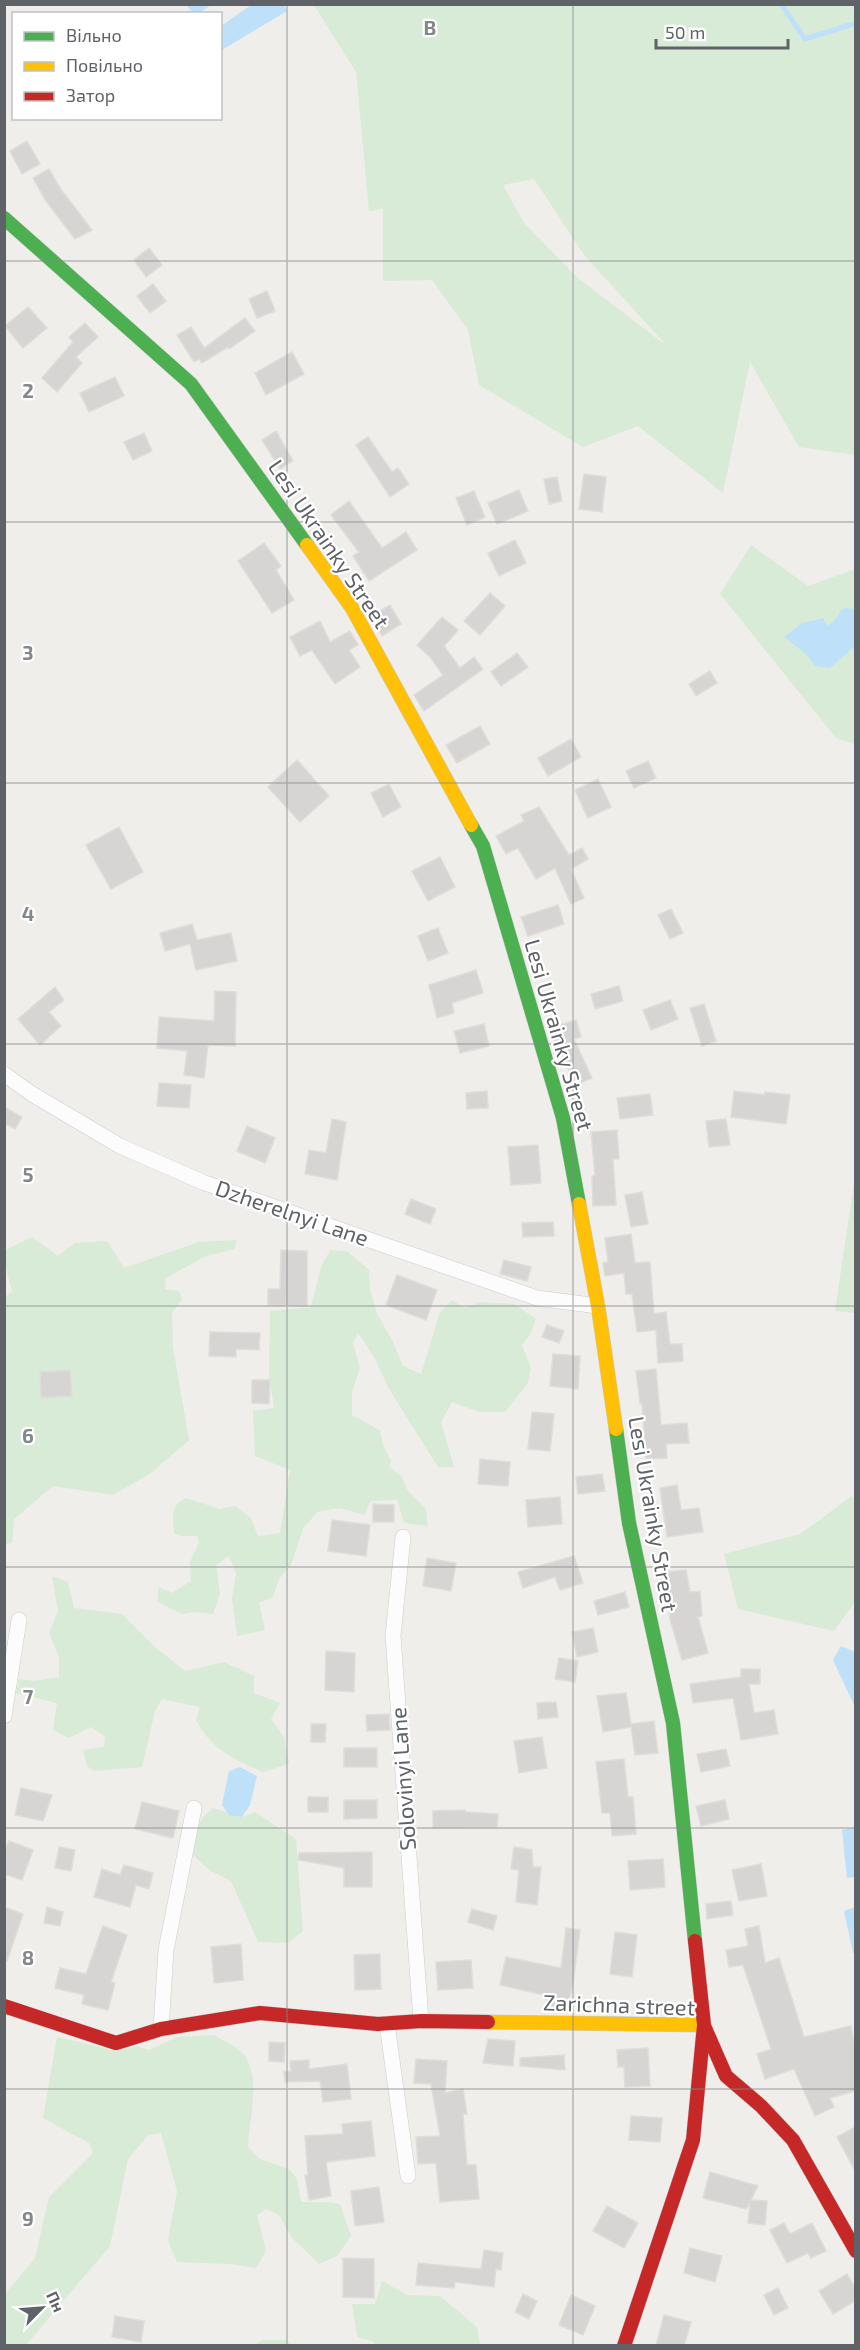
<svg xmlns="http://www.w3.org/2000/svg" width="860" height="2350" viewBox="0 0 860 2350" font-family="'Exo 2',sans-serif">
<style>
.green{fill:#d8ebd6;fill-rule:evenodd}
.water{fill:#bfe0f9}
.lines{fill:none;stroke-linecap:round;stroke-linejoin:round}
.stream{stroke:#bfe0f9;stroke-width:5}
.building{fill:#d6d5d3;stroke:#deddd9;stroke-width:1.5}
.street-casing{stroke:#cbcccc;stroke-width:16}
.fast-casing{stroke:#cacacb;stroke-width:15}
.slow-casing{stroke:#cacacb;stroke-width:15}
.jam-casing{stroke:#cacacb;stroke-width:15}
.street{stroke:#fdfcfc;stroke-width:15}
.fast{stroke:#4caf50;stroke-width:14}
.slow{stroke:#ffc107;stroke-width:14}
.jam{stroke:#c62828;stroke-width:14}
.grid{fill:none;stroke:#84888a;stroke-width:1.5;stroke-opacity:0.55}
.labels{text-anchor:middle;stroke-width:4.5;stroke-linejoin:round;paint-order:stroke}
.street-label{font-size:22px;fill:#5f6368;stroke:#fff}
.grid-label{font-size:20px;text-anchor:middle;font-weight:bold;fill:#84888a;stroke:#fff;stroke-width:4.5;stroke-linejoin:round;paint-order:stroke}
</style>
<rect width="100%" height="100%" fill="#efeeea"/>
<!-- green -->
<g class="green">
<path d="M314 5H855V455L799 447 750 362 723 493 638 426 583 447 479 385 468 330 432 280 383 281V209L369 211 356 72ZM534 179 585 256 667 346 578 278 524 223 503 185Z"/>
<path d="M751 545 808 586 855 569V744L836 738 720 594Z"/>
<path d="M855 1176V1313L835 1311Z"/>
<path d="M32 1237 58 1256 75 1243 107 1241 124 1268 199 1242 237 1240 234 1249 206 1256 166 1278 165 1289 179 1291 182 1299 172 1313 173 1347 189 1440 151 1473 113 1495 53 1486 14 1519 12 1543 5 1544 4 1298 12 1291 5 1264V1250Z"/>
<path d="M330 1250 347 1251 369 1270 370 1289 377 1314 392 1340 403 1366 421 1374 440 1312 452 1300 465 1308 481 1302 514 1304 536 1319 530 1335 522 1345 531 1368 528 1383 505 1412H479L452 1402 441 1422 454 1467H438L389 1389 374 1357 358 1333 353 1343 360 1368 352 1392V1415L380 1430 383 1445 391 1461 389 1466 402 1477 408 1491 426 1509 428 1526 404 1523 397 1500 371 1501 364 1515 340 1508 317 1512 303 1529 291 1565 279 1579 273 1597 259 1603 265 1630 237 1636 232 1599 236 1573 229 1556 216 1565 220 1594 213 1614 195 1612 182 1614 158 1602V1587L172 1593 191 1581 190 1562 199 1542 197 1536H182L174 1533C173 1516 169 1507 186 1498L220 1509 235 1506 251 1518 258 1536 280 1533 290 1470 255 1456 253 1411 274 1408 269 1374 270 1311 311 1307 321 1267Z"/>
<path d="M852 1496 856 1505 855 1601 834 1631 738 1609 724 1554 800 1534Z"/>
<path d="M52 1576 68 1582 74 1608 122 1614 154 1646 185 1671 224 1662 254 1676V1693L280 1703 271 1719 284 1737 289 1764 263 1772C232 1758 213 1751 196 1720L200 1707 162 1699 155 1711 142 1767 94 1771 87 1766 83 1750 104 1747 105 1736 91 1727 69 1738 53 1730 57 1703 16 1693 19 1679 34 1681 59 1677V1657L49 1633 58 1611Z"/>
<path d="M213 1808 242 1817 255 1812 296 1839 303 1931 288 1943 258 1942 231 1881 211 1871 188 1851 202 1818Z"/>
<path d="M214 2035C222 2040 239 2047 245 2056 261 2081 249 2119 248 2147L260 2159 289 2169 297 2179 301 2202H329L340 2204 351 2236 337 2256 319 2264 291 2237 279 2215 266 2209 257 2215 266 2251 256 2268 231 2264 177 2262 168 2241 177 2191 161 2133 148 2135 128 2159 110 2246 26 2345 5 2346V2294L35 2258 49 2197 93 2153 89 2143 43 2118 57 2037 117 2051 138 2046 149 2050 177 2037Z"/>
<path d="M382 2281 407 2295 440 2296 477 2327 480 2345H374V2342L357 2337 352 2304H375Z"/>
<path d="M262 2340H287L291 2345H255Z"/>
</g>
<!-- water -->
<g class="water">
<path d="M186 5H211L199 13H193Z"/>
<path d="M251 5H284L287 11 222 50 221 26Z"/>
<path d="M846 608 855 609V646L830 668 815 666 806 654 784 637 802 623 823 618 828 626 838 616 841 610Z"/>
<path d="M841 1646 853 1651 855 1656V1707L833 1660Z"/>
<path d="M240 1767 257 1776 250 1805 242 1817 229 1815 222 1805 229 1771Z"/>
<path d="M855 1827V1877L847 1878 842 1830Z"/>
<path d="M855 1907V1953H853L844 1911Z"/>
</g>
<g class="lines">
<!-- stream -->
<path class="stream" d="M781 4 805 39 856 23"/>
</g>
<!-- building -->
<g class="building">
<path d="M27 141 40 164 22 174 10 151Z"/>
<path d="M49 169 60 188 92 230 75 239 46 201 33 178Z"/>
<path d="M149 248 162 265 146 277 134 260Z"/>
<path d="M153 284 166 301 150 313 137 296Z"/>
<path d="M267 291 275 311 257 318 249 299Z"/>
<path d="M28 307 47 328 23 348 5 326Z"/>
<path d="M245 318 255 331 229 349 228 347 202 363 199 359 194 362 177 335 191 327 204 348Z"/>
<path d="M85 323 98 337 76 357 82 363 57 392 42 378 73 342 69 337Z"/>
<path d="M292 352 304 374 266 395 255 373Z"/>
<path d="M115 377 124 396 89 412 80 393Z"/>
<path d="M276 431 293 461 280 469 262 440Z"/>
<path d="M144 433 152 451 133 460 124 442Z"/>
<path d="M368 437 392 472 398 468 409 484 390 497 356 445Z"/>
<path d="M584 474 606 477 602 512 579 509Z"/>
<path d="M557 477 562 501 549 504 544 479Z"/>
<path d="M519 490 528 511 497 524 488 503Z"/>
<path d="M474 491 485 517 467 525 456 498Z"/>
<path d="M349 501 382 548 406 532 417 550 369 581 353 556 359 552 331 515Z"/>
<path d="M515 540 526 563 499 576 488 553Z"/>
<path d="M264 543 281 566 276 570 294 600 272 613 238 561Z"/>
<path d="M490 593 505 606 480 635 464 621Z"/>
<path d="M390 605 401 624 382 636 371 616Z"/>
<path d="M442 617 458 630 444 646 460 668 474 657 483 669 424 711 414 695 443 675 430 657 417 645Z"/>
<path d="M320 621 330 642 350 631 358 645 349 650 360 667 335 684 312 650 300 656 290 637Z"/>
<path d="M517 653 528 667 501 686 491 672Z"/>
<path d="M710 671 717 683 696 696 689 684Z"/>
<path d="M480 726 490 744 457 763 446 745Z"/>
<path d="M571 739 581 757 548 776 538 758Z"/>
<path d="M297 760 329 796 300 822 268 787Z"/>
<path d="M648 761 656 778 634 788 626 771Z"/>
<path d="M598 779 611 807 588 818 575 790Z"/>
<path d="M389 784 401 807 383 817 371 793Z"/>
<path d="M539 807 569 855 582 848 588 859 571 869 584 898 571 904 555 868 536 879 518 848 506 854 496 836 524 821 521 815Z"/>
<path d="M119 827 143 872 111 889 86 845Z"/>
<path d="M440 857 455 887 428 901 412 871Z"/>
<path d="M558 905 564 924 528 936 521 917Z"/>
<path d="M671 909 683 933 670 939 658 915Z"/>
<path d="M192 924 197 940 231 933 237 961 196 970 190 944 165 951 160 933Z"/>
<path d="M438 928 448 953 428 961 418 936Z"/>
<path d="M476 970 483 993 452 1003 454 1013 437 1018 429 985Z"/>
<path d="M619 986 623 1001 595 1009 591 994Z"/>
<path d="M55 987 64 1000 49 1012 61 1026 40 1045 18 1019Z"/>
<path d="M215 991 236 992 235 1046 208 1045 204 1078 184 1075 187 1051 157 1048 159 1017 214 1021Z"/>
<path d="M670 1000 678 1019 651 1030 643 1010Z"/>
<path d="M704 1004 716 1041 702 1046 690 1008Z"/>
<path d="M576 1020 581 1037 574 1039 592 1078 576 1085 557 1044 555 1045 550 1028Z"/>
<path d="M484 1024 489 1046 460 1053 454 1031Z"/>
<path d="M159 1083 191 1085 189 1108 157 1106Z"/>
<path d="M487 1091 488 1108 467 1109 466 1093Z"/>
<path d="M734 1091 765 1095V1092L790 1095 786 1124 731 1117Z"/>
<path d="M650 1094 653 1115 620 1119 617 1098Z"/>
<path d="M4 1107 22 1117 15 1129 4 1123Z"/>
<path d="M332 1119 346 1122 337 1180 305 1174 309 1150 326 1153Z"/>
<path d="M726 1119 730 1145 709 1147 706 1121Z"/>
<path d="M247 1126 275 1138 265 1163 237 1151Z"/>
<path d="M617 1130 619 1159H613L616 1205 593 1206 592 1176H595L591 1132Z"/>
<path d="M538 1145 541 1183 511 1185 508 1147Z"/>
<path d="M642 1192 648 1224 631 1227 625 1195Z"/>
<path d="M411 1199 436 1209 430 1224 405 1214Z"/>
<path d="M553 1222 554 1236 523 1237 522 1223Z"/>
<path d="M631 1234 635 1263 650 1262 654 1314 666 1312 670 1344H682L683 1361 658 1363 656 1330 637 1332 632 1294H626L624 1273 605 1276 603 1263 608 1262 605 1238Z"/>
<path d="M281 1250 307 1251V1306L268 1305V1289H280Z"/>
<path d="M504 1260 531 1267 527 1281 500 1274Z"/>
<path d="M397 1275 437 1290 426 1320 386 1305Z"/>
<path d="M547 1325 564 1331 559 1343 542 1337Z"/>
<path d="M210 1332 260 1333 259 1350 236 1349V1357L209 1356Z"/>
<path d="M553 1354 580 1356 578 1389 550 1386Z"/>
<path d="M656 1369 661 1425 687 1423 689 1443 666 1444 667 1458 646 1459 642 1404H640L636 1371Z"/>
<path d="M70 1370 72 1396 41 1398 40 1372Z"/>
<path d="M252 1380H270L269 1404 252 1403Z"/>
<path d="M532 1412 554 1414 550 1451 528 1449Z"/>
<path d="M480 1459 510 1462 508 1486 478 1484Z"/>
<path d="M602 1474 605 1491 578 1494 576 1477Z"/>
<path d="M677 1485 681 1510 699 1508 703 1532 667 1537 660 1488Z"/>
<path d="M560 1497 562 1524 528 1527 526 1500Z"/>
<path d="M373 1504 394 1505V1522H373Z"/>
<path d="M332 1520 370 1525 366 1556 328 1551Z"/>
<path d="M574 1556 583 1583 560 1590 555 1577 523 1588 518 1572Z"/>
<path d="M427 1558 456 1563 451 1591 423 1586Z"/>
<path d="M686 1570 690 1592 700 1591 702 1616 698 1617 708 1653 682 1660 670 1619 665 1572Z"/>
<path d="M625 1592 629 1607 598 1615 594 1601Z"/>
<path d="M593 1628 598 1652 577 1657 572 1632Z"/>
<path d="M326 1651 355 1653 354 1692 325 1690Z"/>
<path d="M559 1658 578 1661 575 1682 555 1679Z"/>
<path d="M741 1669H760V1684H749L754 1713 774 1710 778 1734 741 1740 733 1698 693 1703 690 1684 741 1677Z"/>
<path d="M626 1693 631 1724 654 1721 658 1753 635 1755 631 1727 603 1732 597 1696Z"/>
<path d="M556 1702 558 1717 538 1719 537 1703Z"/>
<path d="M389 1714 390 1730 367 1731 366 1715Z"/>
<path d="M311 1724H326L325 1742H311Z"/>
<path d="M542 1737 547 1768 519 1773 514 1741Z"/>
<rect x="344" y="1748" width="33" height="19"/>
<path d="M726 1749 730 1766 701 1772 697 1754Z"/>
<path d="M624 1759 628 1797H633L636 1834 612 1836 610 1813H602L596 1762Z"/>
<path d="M21 1788 52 1795 43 1821 15 1815Z"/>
<rect x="308" y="1797" width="20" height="15"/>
<path d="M344 1800H377V1818L344 1819Z"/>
<path d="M725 1800 729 1819 701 1826 696 1806Z"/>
<path d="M142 1802 179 1811 173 1838 135 1829Z"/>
<path d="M465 1810V1812L498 1814 497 1827 433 1828V1811Z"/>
<path d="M9 1841 33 1850 22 1880 4 1874V1852Z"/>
<path d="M59 1847 75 1850 71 1871 55 1868Z"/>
<path d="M514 1847 532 1850 533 1867H541L537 1905 516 1902 519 1870 511 1869Z"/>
<path d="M372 1852V1887H344V1868L298 1860 299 1853Z"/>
<path d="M663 1859 665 1887 630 1890 628 1861Z"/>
<path d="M761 1864 767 1896 739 1901 732 1870Z"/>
<path d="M124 1865 153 1873 149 1889 136 1885 130 1907 94 1897 102 1869 120 1875Z"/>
<path d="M731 1901 733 1915 707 1919 706 1904Z"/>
<path d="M4 1907 23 1914 7 1961 4 1960Z"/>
<path d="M47 1907 63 1912 60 1926 44 1923Z"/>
<path d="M472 1909 497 1916 493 1930 468 1922Z"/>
<path d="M103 1926 127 1935 111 1982 115 1983 108 2010 82 2004 84 1995 55 1988 60 1968 86 1974Z"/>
<path d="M759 1926 765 1963 779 1958 804 2037 851 2026 855 2048V2091L830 2098 834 2107 815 2116 794 2069 765 2079 757 2054 771 2049 743 1965 729 1967 726 1950 748 1946 745 1929Z"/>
<path d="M566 1928 580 1930 573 1983 567 2010H545L548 1996 500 1985 506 1957 561 1968Z"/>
<path d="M615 1932 637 1935 632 1977 610 1974Z"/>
<path d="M241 1944 243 1980 214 1983 211 1947Z"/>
<path d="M380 1954 381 1989 355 1990 354 1955Z"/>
<path d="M471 1960 473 1988 438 1990 436 1962Z"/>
<path d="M488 2039 515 2041 513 2066 483 2063Z"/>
<path d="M269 2042 285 2043 284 2062 269 2061Z"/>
<path d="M648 2048 650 2086 625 2087 624 2067H618L617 2050Z"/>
<path d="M564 2055 565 2070 520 2066V2058Z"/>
<path d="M416 2059 447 2061 445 2093 463 2089 467 2114H463L467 2165H476L479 2199 440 2202 436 2163 418 2164 416 2137 440 2136 431 2084 414 2083Z"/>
<path d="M309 2060V2069L347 2064 351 2099 323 2102 320 2081 285 2082 284 2072 291 2071 290 2061Z"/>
<path d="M631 2116 662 2118 660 2142 629 2140Z"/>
<path d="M371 2121 375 2156 326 2162 331 2196 309 2200 305 2175H308L305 2136 343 2134 342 2124Z"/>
<path d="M855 2127V2171L837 2137Z"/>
<path d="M710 2172 758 2186 751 2200 767 2201 765 2225 748 2223 750 2203 746 2209 703 2198Z"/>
<path d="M379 2187 384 2222 355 2226 351 2191Z"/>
<path d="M607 2206 638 2223 624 2248 593 2231Z"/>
<path d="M784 2223 790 2234 812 2223 826 2251 811 2258 808 2253 787 2263 770 2230Z"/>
<path d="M690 2248 722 2256 715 2282 684 2273Z"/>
<path d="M484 2250 503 2253 501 2270 496 2269 494 2287 455 2282 454 2288 416 2285 418 2263 481 2269Z"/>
<path d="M343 2258 374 2259V2298L343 2297Z"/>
<path d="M847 2274 855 2288V2301L833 2314 819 2291Z"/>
<path d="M778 2288 788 2308 774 2315 764 2295Z"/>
<path d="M523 2294 537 2301 529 2319 515 2312Z"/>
<path d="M571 2295 595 2306 583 2335 559 2325Z"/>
<path d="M664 2315 691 2322 684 2346H656Z"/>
<path d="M115 2316 144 2321 141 2342 112 2337Z"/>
</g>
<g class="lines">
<!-- street casing -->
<g class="street-casing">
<g id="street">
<path d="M4 1074 32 1094 120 1146 205 1183 537 1298 598 1306"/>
<path d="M403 1537 393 1636 421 2021"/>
<path d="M4 1716 19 1620"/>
<path d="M387 2024 408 2176"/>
<path d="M161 2029 166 1950 194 1808"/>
</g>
</g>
<!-- fast casing -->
<g class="fast-casing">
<g id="fast">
<path d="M4 218 191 384 307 545"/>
<path d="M471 825 483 846 563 1118 579 1204"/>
<path d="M616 1429 629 1523 673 1723 695 1941"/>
</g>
</g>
<!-- slow casing -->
<g class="slow-casing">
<g id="slow">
<path d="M307 545 352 608 471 825"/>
<path d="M579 1204 598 1306 616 1429"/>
<path d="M488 2022 704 2025"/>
</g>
</g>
<!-- jam casing -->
<g class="jam-casing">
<g id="jam">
<path d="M4 2006 116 2043 161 2029 260 2013 378 2024 421 2021 488 2022"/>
<path d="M705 2028 726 2076 761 2106 793 2140 856 2251"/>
<path d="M624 2346 693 2140 704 2025 695 1941"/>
</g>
</g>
<!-- street -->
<use href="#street" class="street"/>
<!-- fast -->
<use href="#fast" class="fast"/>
<!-- slow -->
<use href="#slow" class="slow"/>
<!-- jam -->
<use href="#jam" class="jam"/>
</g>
<!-- grid -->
<path class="grid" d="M287 4V2346M573 4V2346M4 261H856M4 522H856M4 783H856M4 1044H856M4 1306H856M4 1567H856M4 1828H856M4 2089H856"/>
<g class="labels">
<!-- street labels -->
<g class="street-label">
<text transform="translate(329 544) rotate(56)" y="8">Lesi Ukrainky Street</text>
<text transform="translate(559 1035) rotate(74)" y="8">Lesi Ukrainky Street</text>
<text transform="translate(292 1213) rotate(19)" y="8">Dzherelnyi Lane</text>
<text transform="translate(653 1514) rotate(80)" y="8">Lesi Ukrainky Street</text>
<text transform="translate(403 1779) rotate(-94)" y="8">Solovinyi Lane</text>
<text transform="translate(619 2005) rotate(2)" y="8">Zarichna street</text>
</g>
</g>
<g class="grid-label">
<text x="430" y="35">B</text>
<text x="28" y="398">2</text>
<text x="28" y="660">3</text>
<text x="28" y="921">4</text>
<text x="28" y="1182">5</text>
<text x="28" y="1443">6</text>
<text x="28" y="1704">7</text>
<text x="28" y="1965">8</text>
<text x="28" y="2226">9</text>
</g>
<!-- border -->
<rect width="860" height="2350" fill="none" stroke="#5f6368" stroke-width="12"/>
<!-- legend -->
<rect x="12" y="12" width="210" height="108" fill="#ffffff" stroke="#bfc1c3" stroke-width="1.5"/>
<rect x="24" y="32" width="30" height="9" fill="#4caf50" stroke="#bfc1c3" stroke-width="1.5"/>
<text x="66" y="42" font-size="18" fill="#5f6368">Вільно</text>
<rect x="24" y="62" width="30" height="9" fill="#ffc107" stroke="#bfc1c3" stroke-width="1.5"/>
<text x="66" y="72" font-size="18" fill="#5f6368">Повільно</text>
<rect x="24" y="92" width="30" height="9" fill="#c62828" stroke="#bfc1c3" stroke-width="1.5"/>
<text x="66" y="102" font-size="18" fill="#5f6368">Затор</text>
<!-- north arrow -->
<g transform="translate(42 2308) rotate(65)" stroke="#ffffff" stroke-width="4.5" paint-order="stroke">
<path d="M0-4.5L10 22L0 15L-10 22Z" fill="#5f6368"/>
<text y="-9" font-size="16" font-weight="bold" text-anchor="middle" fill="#5f6368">Пн</text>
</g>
<!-- scale -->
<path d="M656 39v9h132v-9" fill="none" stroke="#5f6368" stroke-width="3"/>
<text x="665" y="39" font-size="18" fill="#5f6368" stroke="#ffffff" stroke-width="4.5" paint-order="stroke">50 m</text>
</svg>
